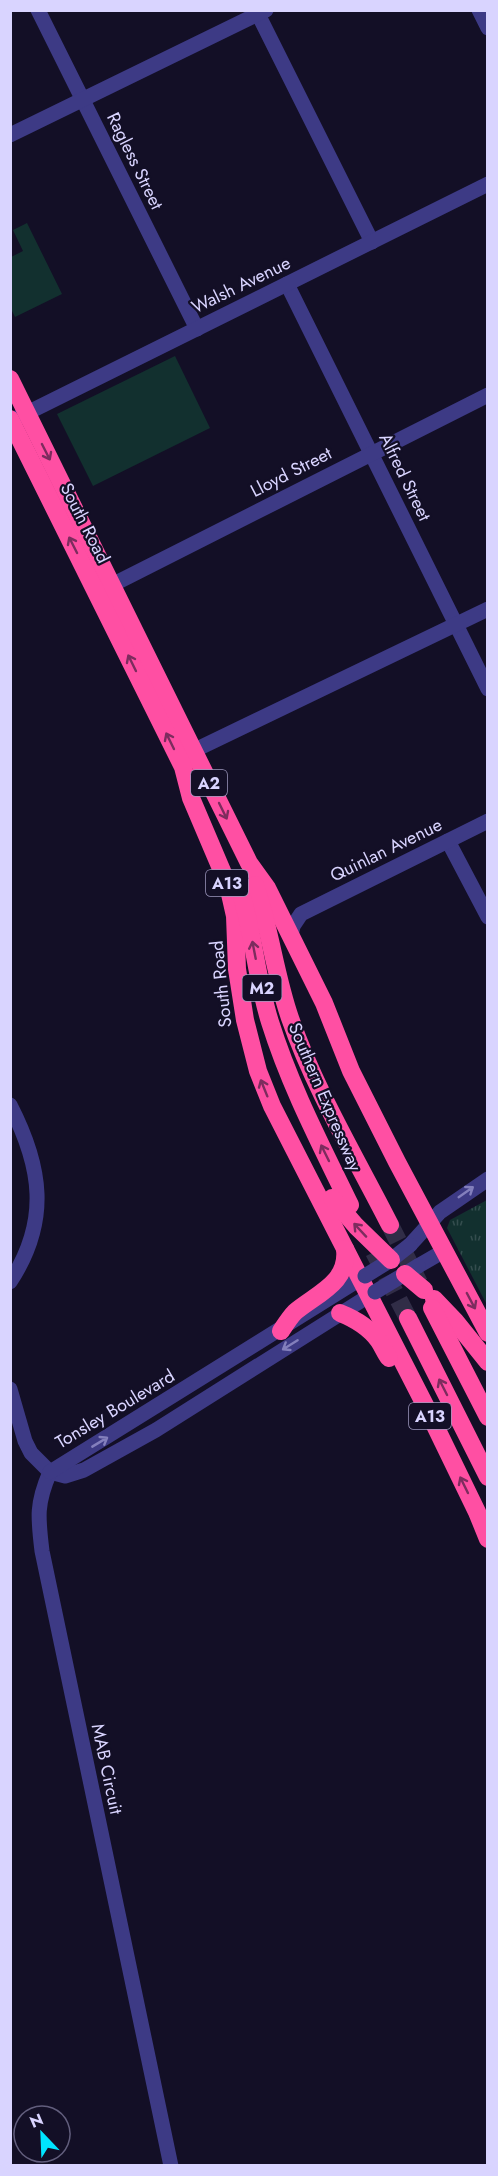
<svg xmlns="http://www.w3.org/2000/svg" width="498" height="2176" viewBox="0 0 498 2176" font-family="Jost,sans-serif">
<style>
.grass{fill:#12302f}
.park{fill:url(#park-tufts)}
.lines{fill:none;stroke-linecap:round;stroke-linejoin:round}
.highway-tunnel{stroke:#312d47;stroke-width:18;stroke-dasharray:18 9;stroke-linecap:butt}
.minor{stroke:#3d3a85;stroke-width:15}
.highway{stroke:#ff4fa3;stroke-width:18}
.minor-bridge{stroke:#3d3a85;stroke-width:15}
.highway-bridge{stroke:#ff4fa3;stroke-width:18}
.oneway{stroke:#7d2c5e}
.oneway2{stroke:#837fbc}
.labels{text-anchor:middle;stroke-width:4.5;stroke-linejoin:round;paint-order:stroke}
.shield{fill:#130f26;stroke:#9e99be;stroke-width:1.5}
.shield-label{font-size:16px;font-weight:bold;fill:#d9d4ff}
.street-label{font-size:18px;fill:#d9d4ff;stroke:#130f26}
</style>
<defs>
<pattern id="park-tufts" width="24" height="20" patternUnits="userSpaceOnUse" patternTransform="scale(1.5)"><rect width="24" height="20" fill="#12302f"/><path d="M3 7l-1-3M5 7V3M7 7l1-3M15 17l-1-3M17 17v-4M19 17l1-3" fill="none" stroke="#344d4e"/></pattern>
</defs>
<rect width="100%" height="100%" fill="#130f26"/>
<!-- grass -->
<g class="grass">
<path d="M27 223 62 294 15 317 11 309V257L23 251 13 230Z"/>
<path d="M175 356 210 428 93 486 57 414Z"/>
</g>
<!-- park -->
<path class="park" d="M487 1200V1305L447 1228 450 1220Z"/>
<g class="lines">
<!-- highway-tunnel -->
<g class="highway-tunnel">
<path d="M390 1225 419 1283"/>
<path d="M374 1252 408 1318"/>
</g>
<!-- minor -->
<g class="minor">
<path d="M38 10 197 329"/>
<path d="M256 10 372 242"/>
<path d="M479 10 488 28"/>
<path d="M10 135 266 10"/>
<path d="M287 284 488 689"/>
<path d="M17 418 488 184"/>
<path d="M102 590 488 395"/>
<path d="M193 751 488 609"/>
<path d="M448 841 488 917"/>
<path d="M291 936 293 926 301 914 488 821"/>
<path d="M10 1105C42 1167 50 1221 10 1282"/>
<path d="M410 1245 440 1212 488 1179"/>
<path d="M418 1266 444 1251"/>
<path d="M10 1389 25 1441 31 1453 50 1472 65 1476 84 1470 156 1430 375 1292"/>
<path d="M50 1472C36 1504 38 1518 42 1551L171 2166"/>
<path d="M50 1472 365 1276"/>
</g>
<!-- highway -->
<g class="highway">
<path d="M10 379 249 863 267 888 324 1003 351 1071 397 1162 488 1333"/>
<path d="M10 419 183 767 191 798 228 885 235 916 237 969 245 1020 258 1071 272 1106 426 1407 477 1512 488 1539"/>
<path d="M255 885C270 928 275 975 290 1018 315 1090 356 1158 390 1225"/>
<path d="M242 897C254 938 257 981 270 1022 290 1086 321 1145 350 1205"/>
<path d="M434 1299 455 1321 488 1362"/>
<path d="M432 1308 488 1417"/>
<path d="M340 1313C355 1319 369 1327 379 1341 383 1347 385 1353 389 1358"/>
<path d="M408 1318 488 1477"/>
<path d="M281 1331C285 1325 290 1317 295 1312 316 1294 349 1283 345 1249"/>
</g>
<!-- minor-bridge -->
<g class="minor-bridge">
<path d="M365 1276 391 1260 410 1245"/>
<path d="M375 1292 418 1266"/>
</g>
<!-- highway-bridge -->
<g class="highway-bridge">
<path d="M332 1198 356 1226 391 1260"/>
<path d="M405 1274 424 1290"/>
</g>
</g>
<!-- one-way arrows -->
<defs><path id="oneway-shaft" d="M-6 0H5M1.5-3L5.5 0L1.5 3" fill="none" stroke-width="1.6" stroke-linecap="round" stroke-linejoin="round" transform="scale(1.5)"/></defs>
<g class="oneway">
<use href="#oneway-shaft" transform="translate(46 452) rotate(63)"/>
<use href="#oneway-shaft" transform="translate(73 545) rotate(-117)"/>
<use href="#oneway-shaft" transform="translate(132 663) rotate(-116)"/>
<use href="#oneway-shaft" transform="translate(170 741) rotate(-116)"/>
<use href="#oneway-shaft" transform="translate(223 811) rotate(64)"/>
<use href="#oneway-shaft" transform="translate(254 950) rotate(-101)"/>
<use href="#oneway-shaft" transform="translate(264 1088) rotate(-112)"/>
<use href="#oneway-shaft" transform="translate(325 1153) rotate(-116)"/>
<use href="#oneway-shaft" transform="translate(360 1230) rotate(-133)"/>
<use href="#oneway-shaft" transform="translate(471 1301) rotate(62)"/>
<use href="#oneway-shaft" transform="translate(443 1387) rotate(-117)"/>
<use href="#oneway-shaft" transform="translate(464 1485) rotate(-116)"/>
</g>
<g class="oneway2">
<use href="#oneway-shaft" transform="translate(466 1192) rotate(-35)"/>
<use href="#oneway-shaft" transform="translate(290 1345) rotate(148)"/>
<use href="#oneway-shaft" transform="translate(100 1442) rotate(-31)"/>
</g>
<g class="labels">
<!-- shield labels -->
<g class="shield">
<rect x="191" y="770" width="36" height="26" rx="4.5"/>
<rect x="206" y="870" width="42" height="26" rx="4.5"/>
<rect x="242.5" y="975" width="39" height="26" rx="4.5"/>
<rect x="409" y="1403" width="42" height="26" rx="4.5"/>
</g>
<g class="shield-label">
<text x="209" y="789">A2</text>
<text x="227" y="889">A13</text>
<text x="262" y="994">M2</text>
<text x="430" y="1422">A13</text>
</g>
<!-- street labels -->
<g class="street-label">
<text transform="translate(135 161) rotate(64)" y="6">Ragless Street</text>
<text transform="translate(241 285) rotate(-26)" y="6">Walsh Avenue</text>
<text transform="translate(291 472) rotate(-27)" y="6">Lloyd Street</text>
<text transform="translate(405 477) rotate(64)" y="6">Alfred Street</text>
<text transform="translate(85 523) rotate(63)" y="6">South Road</text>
<text transform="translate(386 850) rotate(-26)" y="6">Quinlan Avenue</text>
<text transform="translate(221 984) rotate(-96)" y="6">South Road</text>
<text transform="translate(325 1097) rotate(67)" y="6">Southern Expressway</text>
<text transform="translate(115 1409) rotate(-31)" y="6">Tonsley Boulevard</text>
<text transform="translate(107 1769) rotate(78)" y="6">MAB Circuit</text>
</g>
</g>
<!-- border -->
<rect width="498" height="2176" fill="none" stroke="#d9d4ff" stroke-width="24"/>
<!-- north arrow -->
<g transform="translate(42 2134) rotate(337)"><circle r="28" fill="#130f26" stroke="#625e7d" stroke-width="1.5"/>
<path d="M0-4.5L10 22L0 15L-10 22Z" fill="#00e5ff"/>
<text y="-9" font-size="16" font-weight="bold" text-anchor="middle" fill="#d9d4ff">N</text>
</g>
</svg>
